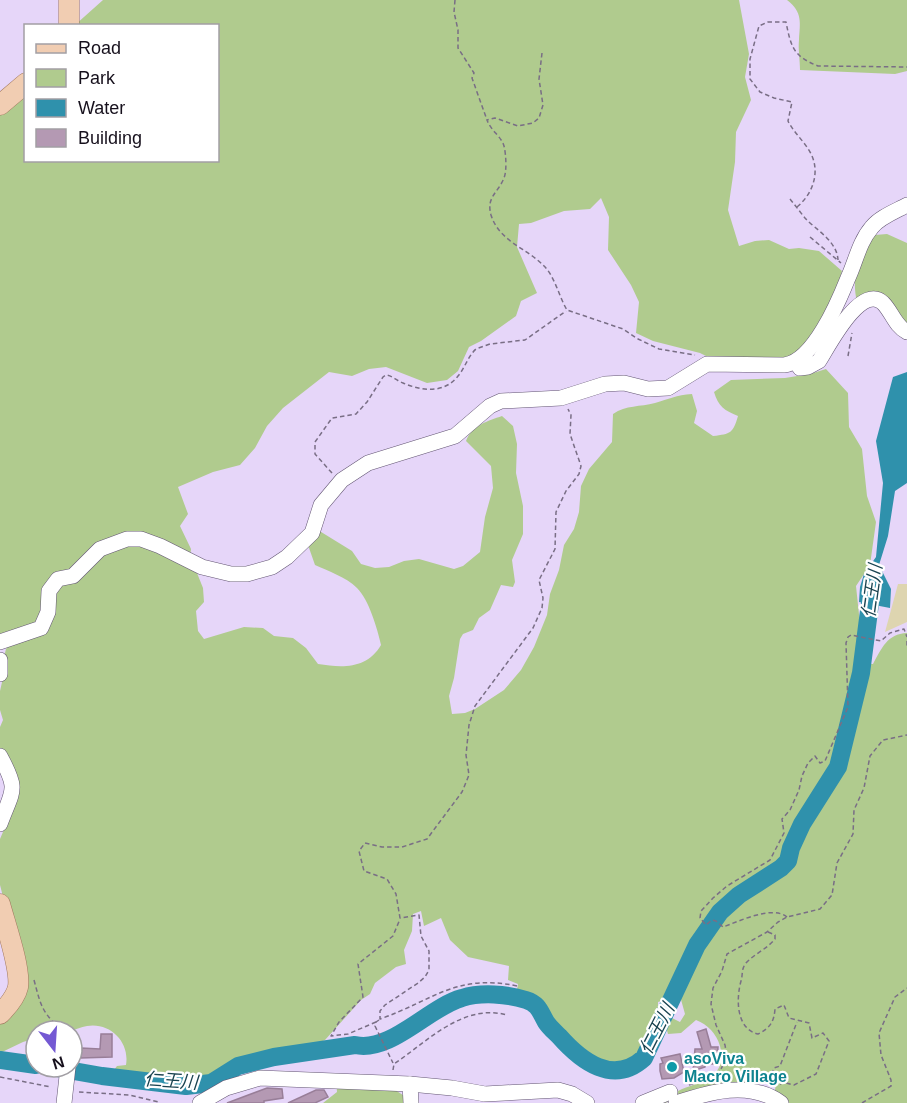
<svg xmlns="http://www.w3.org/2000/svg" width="907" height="1103" viewBox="0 0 907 1103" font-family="Helvetica,'Noto Sans JP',sans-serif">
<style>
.green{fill:#b0cb8e}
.sand{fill:#ded5b0}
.water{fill:#2f91ac}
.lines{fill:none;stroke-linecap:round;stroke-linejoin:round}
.river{stroke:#2f91ac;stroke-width:18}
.building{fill:#b499b3;stroke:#987e98;stroke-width:1.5}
.minor-casing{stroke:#635673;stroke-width:16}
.major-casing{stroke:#9e755c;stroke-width:21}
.path{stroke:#796e85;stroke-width:1.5;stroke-dasharray:4.5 3;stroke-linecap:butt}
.minor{stroke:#fff;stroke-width:15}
.major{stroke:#f1cdb2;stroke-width:20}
.culture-dot{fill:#0f9aa8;stroke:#fff;stroke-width:2}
.labels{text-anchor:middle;stroke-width:4.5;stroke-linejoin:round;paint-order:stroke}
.culture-label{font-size:16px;font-weight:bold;fill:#0d838f;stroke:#fff;text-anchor:start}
.water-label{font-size:18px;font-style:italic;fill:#194350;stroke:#fff}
</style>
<rect width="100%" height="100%" fill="#e6d6f9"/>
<!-- green -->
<g class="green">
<path d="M103 0H739L749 54 745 77 751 100 736 132 735 162 728 210 739 246 755 241 769 240 789 249 799 248 819 251 842 271 824 335 793 357 714 360 700 353 653 341 636 333 639 302 631 285 608 250 609 217 601 198 590 209 564 211 531 223 519 224 517 247 537 293 521 301 516 316 481 341 469 347 458 371 447 380 427 383 386 367 369 369 352 376 329 372 283 408 267 426 255 448 240 465 213 472 178 487 188 514 180 526 191 549 190 558 136 535 71 571 52 576 45 620 0 634V115L23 93 25 95 26 160H218V26L75 25Z"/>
<path d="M787 0H907V71L895 74 800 70C800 60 798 49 799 40 800 23 803 12 787 0Z"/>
<path d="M887 234 907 243V326L885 307 857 302C851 277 858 253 875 235Z"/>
<path d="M826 369 848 393 849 427 862 449 867 496 876 522 870 565 856 586 860 624 856 650V663L873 664C882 648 887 634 907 633V1103H786L774 1095 777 1079 757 1081 755 1087 687 1096 665 1103H658C664 1099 671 1094 678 1091 700 1081 728 1079 720 1046 716 1033 708 1025 696 1020L681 1033 668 1034 666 1027 668 1016 680 1022 685 1014 680 996 658 1002V1010L645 1048 639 1057 634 1062 624 1065 607 1064 590 1061 575 1049 550 1022 541 1005 532 999 516 995 518 984 508 980 509 966 468 957 450 940 441 918 424 926 421 911 413 914 412 931 404 950 406 964 396 967 375 983 370 994 361 1000 325 1040 304 1050 272 1054 232 1064 210 1077 186 1080 126 1075 114 1070 117 1066 126 1065C130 1042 110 1022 87 1026 81 1027 75 1030 69 1031 58 1032 47 1031 36 1031V1038L23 1042 0 1053V1021L11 1013V928L0 885V839L11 813 0 750V727L3 720 0 710V691L5 669 4 657 6 649 10 644 55 615V592L101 552 143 543 195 568 203 588 204 602 196 611 198 631 204 639 244 627 263 628 274 636 293 638 306 648 318 664C343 668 367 669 381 645 377 628 369 600 357 588 346 577 328 571 315 565L308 545 313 527 352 551 361 564 375 568 389 567 404 561 419 559 454 569 463 566 480 552 485 517 493 488 491 466 466 441C472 425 488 421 502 416L513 426 517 444 516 473 523 506V534L512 560 515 582 513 587 501 585 490 610 479 618 473 630 463 634 460 639 454 678 449 696 452 714 465 713 475 709 504 690 521 670 534 647 547 615 550 594 559 570 564 545 574 529 579 512 581 486 589 469 612 442 613 414C626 405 640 407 655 403 669 399 676 395 692 394L697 411 694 423 713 436C731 434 733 433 738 416 725 411 718 406 714 392L731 380 785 378 810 374Z"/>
<path d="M336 1078 392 1088 406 1097V1103H323L337 1092Z"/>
</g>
<!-- sand -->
<path class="sand" d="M898 584H907V622L885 632Z"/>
<!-- water -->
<path class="water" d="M907 372V483L895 491 888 536 879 565 891 589 890 608 859 602 860 587 864 574 876 557 883 483 876 441 893 377Z"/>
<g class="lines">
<!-- river -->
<g class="river">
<path d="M0 1060 36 1065"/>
<path d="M51 1067 102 1076 186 1086 211 1083 238 1066 274 1057 355 1045C391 1053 429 1007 462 998 481 992 507 994 526 1000 539 1004 540 1012 546 1022 549 1027 555 1032 559 1036 581 1061 613 1086 644 1058L697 945 720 912 739 895 781 868 788 861 791 848 802 824 838 767 861 673 873 580"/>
</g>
</g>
<!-- building -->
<g class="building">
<path d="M706 1029 711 1047H718L717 1064H705V1067L693 1071 695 1049H702L697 1032Z"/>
<path d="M101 1034H112V1057L81 1058 82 1048 100 1049Z"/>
<path d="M680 1054 684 1072 674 1078 662 1079 660 1071V1064L663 1063 661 1058Z"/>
<path d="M267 1088 282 1089 283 1098 264 1101V1103H227Z"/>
<path d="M316 1090H324L328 1097 315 1103H288Z"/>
</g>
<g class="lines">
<!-- minor casing -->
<g class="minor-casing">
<g id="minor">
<path d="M796 362 800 368 808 367 819 361C828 347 861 282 883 303 892 312 895 326 907 332"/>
<path d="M0 642 41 628 48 612 49 591 58 579 73 576 100 549 127 539H141L160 546 202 567 231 574H247L272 567 287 557 312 533 321 505 342 480 368 463 455 436 490 406 501 401 561 398 605 384 624 383 648 389 668 388 707 364 784 365C813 362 838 303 848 278 856 261 859 242 872 227 880 217 896 211 907 205"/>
<path d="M0 660V674"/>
<path d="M0 756C19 791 13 789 0 824"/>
<path d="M410 1084 411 1103"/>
<path d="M64 1103 68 1067"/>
<path d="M200 1103 226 1088 260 1078 410 1084 452 1088 485 1094 558 1090 572 1094 587 1103"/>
<path d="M643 1103 670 1092"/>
<path d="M676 1103C710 1092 749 1080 781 1103"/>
</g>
</g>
<!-- major casing -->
<g class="major-casing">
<g id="major">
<path d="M69 26V0"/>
<path d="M0 105 26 83"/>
<path d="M0 904C5 923 21 968 18 987 16 996 7 1007 0 1014"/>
</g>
</g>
<!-- path -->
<g class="path">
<path d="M455 0 454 12 458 30V48L474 73 472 78 487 120"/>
<path d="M542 53 539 79 543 105 539 118 533 123 518 126 495 118 487 120C491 131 501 136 504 146 506 154 507 171 504 178 498 193 486 197 491 215 499 241 526 248 543 265 555 276 559 297 567 310L623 329 638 339 659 349 695 355"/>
<path d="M790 199C795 205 800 212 805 218 816 230 837 241 838 260"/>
<path d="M797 207C813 194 821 171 810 152 804 141 794 133 788 121L792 102 774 98 760 92 750 79V59L759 26 768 22H786C791 47 793 56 818 66L907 67"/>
<path d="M810 237 841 263"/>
<path d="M848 356 852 333"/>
<path d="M332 473 315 454V442L332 418 356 414 367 402 383 377 386 375C393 376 397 381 403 383 422 391 444 394 458 376 465 368 468 356 476 349L490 344 525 340 566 311"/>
<path d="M907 641V647"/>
<path d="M787 917C772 905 740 921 723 927L716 921 712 920 706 925 700 918 701 911 713 898 727 886 770 860 784 833 782 819 790 810 799 790 802 776 808 763 815 756 820 763 825 761 848 707 846 643 848 637 851 635 881 641 890 633 904 629 907 637"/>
<path d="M768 932 775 935V939C767 949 754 954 746 963 741 969 743 975 741 981 736 999 736 1029 758 1034 770 1028 774 1022 775 1009L784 1005 789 1018 809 1023 812 1038 823 1033 829 1041 816 1074 794 1085 782 1082 779 1086"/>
<path d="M34 980C41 1006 42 1014 64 1031"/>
<path d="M517 986C456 973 432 1001 380 1019V1011L385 1005 418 983 425 977 429 970V951L421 936 419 915 400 918 396 894 387 879 364 871 359 851 365 843 382 847H402L427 839 462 792 469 775 466 755 469 725 475 706 533 628 542 608 543 598 539 580 555 549 556 512 566 491 579 474 581 466 570 434 571 415 568 409"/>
<path d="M379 1020 376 1022 375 1026 393 1063"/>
<path d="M376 1022 348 1034 331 1036 339 1022 363 997 358 964 393 936 400 919"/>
<path d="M393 1070 394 1064C428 1041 463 1003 507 1015"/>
<path d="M0 1077 51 1087"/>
<path d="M768 1081 774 1068 780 1066 797 1022"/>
<path d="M689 1085 718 1075 727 1057 725 1045 716 1025 711 1004 713 988 722 971 727 954 767 932 778 922 787 917 820 909 832 895 837 863 853 834 854 810 864 788 870 756 883 740 907 735"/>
<path d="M79 1092 129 1095 159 1102"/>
<path d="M862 1103 891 1086V1080L881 1055 879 1033 895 997 907 988"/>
</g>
<!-- minor -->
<use href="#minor" class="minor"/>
<!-- major -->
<use href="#major" class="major"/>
</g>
<!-- markers -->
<circle class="culture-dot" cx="672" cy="1067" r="6"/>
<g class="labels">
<!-- culture labels -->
<g class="culture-label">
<text x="684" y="1064">asoViva<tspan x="684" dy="18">Macro Village</tspan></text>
</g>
<!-- water labels -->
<g class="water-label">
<text transform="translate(872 591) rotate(-82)" y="6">仁王川</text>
<text transform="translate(657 1029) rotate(-63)" y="6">仁王川</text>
<text transform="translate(171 1081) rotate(4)" y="6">仁王川</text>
</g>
</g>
<!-- legend -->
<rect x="24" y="24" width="195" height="138" fill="#ffffff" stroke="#a29fa4" stroke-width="1.5"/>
<rect x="36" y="44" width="30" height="9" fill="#f1cdb2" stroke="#a29fa4" stroke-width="1.5"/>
<text x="78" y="54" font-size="18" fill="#16101c">Road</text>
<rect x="36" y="69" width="30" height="18" fill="#b0cb8e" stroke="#a29fa4" stroke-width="1.5"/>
<text x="78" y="84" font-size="18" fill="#16101c">Park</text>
<rect x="36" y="99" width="30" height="18" fill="#2f91ac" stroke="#a29fa4" stroke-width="1.5"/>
<text x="78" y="114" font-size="18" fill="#16101c">Water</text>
<rect x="36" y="129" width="30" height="18" fill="#b499b3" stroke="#a29fa4" stroke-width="1.5"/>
<text x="78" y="144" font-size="18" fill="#16101c">Building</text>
<!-- north arrow -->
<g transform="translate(54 1049) rotate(163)"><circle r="28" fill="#ffffff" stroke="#a29fa4" stroke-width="1.5"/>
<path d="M0-4.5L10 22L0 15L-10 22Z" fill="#7459d3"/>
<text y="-9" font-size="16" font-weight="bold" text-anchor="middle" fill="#16101c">N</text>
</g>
</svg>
